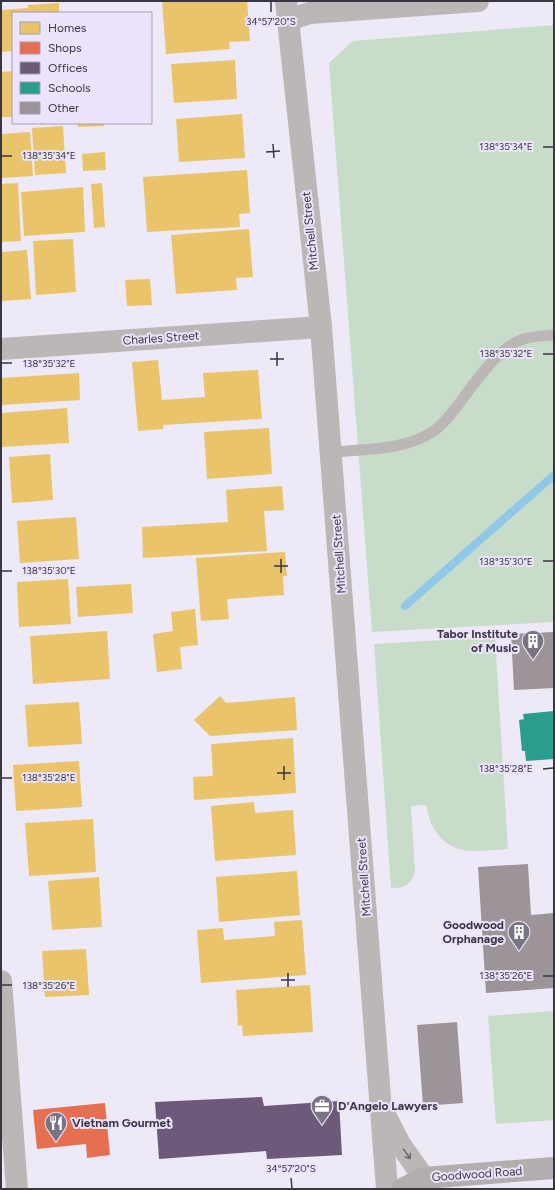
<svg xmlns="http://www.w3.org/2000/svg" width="555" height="1190" viewBox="0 0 555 1190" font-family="Figtree,sans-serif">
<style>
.green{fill:#c8ddc9}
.homes{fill:#e9c46a}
.shops{fill:#e76f51}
.offices{fill:#6d597a}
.schools{fill:#2a9d8f}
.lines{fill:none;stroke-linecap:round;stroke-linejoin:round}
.stream{stroke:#90c8ea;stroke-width:8}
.building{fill:#9c9499}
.service{stroke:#bcb7b7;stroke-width:11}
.minor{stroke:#bcb7b7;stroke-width:22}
.tertiary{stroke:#bcb7b7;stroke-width:22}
.secondary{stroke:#b3adad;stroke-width:22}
.oneway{stroke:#6d6970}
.ticks{fill:none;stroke:#393541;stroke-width:1.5}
.labels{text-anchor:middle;stroke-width:4;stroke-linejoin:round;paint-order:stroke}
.street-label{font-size:12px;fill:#393541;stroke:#ece3fd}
.poi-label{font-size:12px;font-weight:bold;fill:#393541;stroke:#ece3fd;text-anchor:end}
.ticks-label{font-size:10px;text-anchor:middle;fill:#393541;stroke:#ece3fd;stroke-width:4;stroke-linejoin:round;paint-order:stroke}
</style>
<rect width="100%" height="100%" fill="#eee9f7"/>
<!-- green -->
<g class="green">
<path d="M554 25V622L372 632 329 63 353 41Z"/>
<path d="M495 637 508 849C478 851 450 858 433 827 429 821 428 812 426 805L411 806 415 872C410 885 406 888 391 888L374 644Z"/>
<path d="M554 1011V1120L496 1124 488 1016Z"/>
</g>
<!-- homes -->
<g class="homes">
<path d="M162 1H247L250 41 229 42 230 49 166 54Z"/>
<path d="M59 3V13H13V51L1 52V10L28 8V5Z"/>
<path d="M235 60 237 99 174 103 171 64Z"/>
<path d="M13 71V117H1V72Z"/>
<path d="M242 114 245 158 179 162 176 119Z"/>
<path d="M78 123H104V126L78 127Z"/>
<path d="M63 126 66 173 35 175 32 128Z"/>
<path d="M30 132 33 176 1 178V134Z"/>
<path d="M105 152 106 170 83 171 82 154Z"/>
<path d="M247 170 250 213 239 214 240 227 147 232 143 177Z"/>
<path d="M18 183 21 241 1 242V184Z"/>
<path d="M102 183 105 227 94 228 91 184Z"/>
<path d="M83 187 85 232 24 236 21 192Z"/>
<path d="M249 229 253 277 236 278 237 290 176 294 171 235Z"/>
<path d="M73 239 76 292 36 295 33 241Z"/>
<path d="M27 250 31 299 1 301V252Z"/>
<path d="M150 279 152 305 127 306 125 280Z"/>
<path d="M158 360 162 400 205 397 203 373 258 370 262 419 163 425V429L138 431 132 362Z"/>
<path d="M79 373 80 400 1 405V378Z"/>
<path d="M67 408 69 443 1 447V413Z"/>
<path d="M269 428 272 474 207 479 204 432Z"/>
<path d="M50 454 53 500 12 503 9 457Z"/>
<path d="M282 486 284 510 264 511 267 551 143 558 142 527 228 522 226 490Z"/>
<path d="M76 517 79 559 20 563 17 521Z"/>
<path d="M285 552 287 576H283L284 595 227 599 229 619 201 621 196 558Z"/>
<path d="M68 579 71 624 19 627 17 582Z"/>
<path d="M131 584 133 613 78 617 76 587Z"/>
<path d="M195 609 198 645 180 647 182 669 157 672 153 634 173 631 171 612Z"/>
<path d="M107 631 110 679 33 684 30 636Z"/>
<path d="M220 696 226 703 295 697 297 730 210 736 194 720Z"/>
<path d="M79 702 82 744 28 747 25 705Z"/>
<path d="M293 738 296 793 194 800 193 777 213 776 211 744Z"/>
<path d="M79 761 82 807 16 811 13 765Z"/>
<path d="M254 802 255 813 293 810 296 855 215 861 211 806Z"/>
<path d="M93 819 96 872 29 876 25 823Z"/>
<path d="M297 871 300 915 219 922 216 877Z"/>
<path d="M99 877 102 927 52 930 48 881Z"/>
<path d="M302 920 306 975 201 983 197 930 223 928 224 940 275 936 274 922Z"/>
<path d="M86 949 89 995 45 997 42 951Z"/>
<path d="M310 985 313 1032 243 1036 242 1025 238 1026 236 990Z"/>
</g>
<!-- shops -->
<path class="shops" d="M105 1103 110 1155 87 1158 86 1144 37 1149 33 1110Z"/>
<!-- offices -->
<path class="offices" d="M262 1097 264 1106 339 1101 342 1155 267 1159 266 1151 159 1159 155 1102Z"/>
<!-- schools -->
<path class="schools" d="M554 711V759L526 761 525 751H522L519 720 524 719 523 714Z"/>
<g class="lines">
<!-- stream -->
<path class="stream" d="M405 606 554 475"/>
</g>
<!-- building -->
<g class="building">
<path d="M554 632V688L514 690 511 634Z"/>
<path d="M528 864 531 915 554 913V988L486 993 478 867Z"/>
<path d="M457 1022 463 1103 423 1106 417 1025Z"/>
</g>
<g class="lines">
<!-- service -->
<path class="service" d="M331 452C365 449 404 451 434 431 444 424 451 414 458 405 473 385 500 345 524 339 533 336 544 336 554 335"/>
<!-- minor -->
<g class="minor">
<path d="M288 20 310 13 478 1"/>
<path d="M1 349 321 327"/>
<path d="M1 981 17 1189"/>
</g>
<!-- tertiary -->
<g class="tertiary">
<path d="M286 1 321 327 387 1189"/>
<path d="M385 1115 400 1144 424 1178"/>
</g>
<!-- secondary -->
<path class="secondary" d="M402 1189 424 1178 554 1168"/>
</g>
<!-- one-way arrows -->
<defs><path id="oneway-shaft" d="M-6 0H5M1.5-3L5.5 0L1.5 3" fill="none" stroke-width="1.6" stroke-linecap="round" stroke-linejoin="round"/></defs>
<use class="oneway" href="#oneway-shaft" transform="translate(407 1154) rotate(55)"/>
<!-- ticks -->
<path class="ticks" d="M271 2V12M273 144 274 158M543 147H553M266 152 280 151M2 156H12M277 352V366M543 354H553M270 359H284M2 363H12M281 559V573M543 561H553M274 566H288M2 571H12M284 766V780M543 769 553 768M277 773H291M2 778H12M288 973V987M543 976H553M281 980H295M2 985H12M291 1178 292 1188"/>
<!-- icons -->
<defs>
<g id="building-pin" transform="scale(1.15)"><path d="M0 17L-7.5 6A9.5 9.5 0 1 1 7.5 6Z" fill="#787481" stroke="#ece3fd"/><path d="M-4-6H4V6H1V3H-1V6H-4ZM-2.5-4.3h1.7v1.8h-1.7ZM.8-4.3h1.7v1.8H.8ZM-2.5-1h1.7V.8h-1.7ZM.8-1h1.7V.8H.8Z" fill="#fff"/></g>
<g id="office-pin" transform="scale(1.15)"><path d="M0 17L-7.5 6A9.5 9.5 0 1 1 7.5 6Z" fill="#787481" stroke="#ece3fd"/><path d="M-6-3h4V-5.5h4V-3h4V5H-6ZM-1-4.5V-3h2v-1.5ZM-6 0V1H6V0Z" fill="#fff"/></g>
<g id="restaurant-pin" transform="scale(1.15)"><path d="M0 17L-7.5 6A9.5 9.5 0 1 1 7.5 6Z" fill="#787481" stroke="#ece3fd"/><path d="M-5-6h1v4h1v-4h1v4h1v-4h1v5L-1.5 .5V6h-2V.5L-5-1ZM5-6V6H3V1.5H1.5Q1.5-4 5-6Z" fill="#fff"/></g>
</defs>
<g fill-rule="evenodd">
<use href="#building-pin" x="533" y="641"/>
<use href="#building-pin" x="519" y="932"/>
<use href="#office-pin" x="322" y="1106"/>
<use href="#restaurant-pin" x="56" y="1123"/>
</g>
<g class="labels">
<!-- street labels -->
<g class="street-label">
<text transform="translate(310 231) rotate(-96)" y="4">Mitchell Street</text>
<text transform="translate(161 338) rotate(-4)" y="4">Charles Street</text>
<text transform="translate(339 554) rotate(-94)" y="4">Mitchell Street</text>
<text transform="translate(364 877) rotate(-94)" y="4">Mitchell Street</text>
<text transform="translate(477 1174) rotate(-4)" y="4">Goodwood Road</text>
</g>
<!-- poi labels -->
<g class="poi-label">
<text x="518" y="638">Tabor Institute<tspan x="518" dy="14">of Music</tspan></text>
<text x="504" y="929">Goodwood<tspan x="504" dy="14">Orphanage</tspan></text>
<text x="338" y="1110" text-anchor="start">D'Angelo Lawyers</text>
<text x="72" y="1127" text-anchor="start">Vietnam Gourmet</text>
</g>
</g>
<g class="ticks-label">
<text x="271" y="25">34°57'20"S</text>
<text x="506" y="150">138°35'34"E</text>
<text x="49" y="159">138°35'34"E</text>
<text x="506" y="357">138°35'32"E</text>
<text x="49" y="367">138°35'32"E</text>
<text x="506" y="565">138°35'30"E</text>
<text x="49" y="574">138°35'30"E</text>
<text x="506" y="772">138°35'28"E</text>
<text x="49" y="781">138°35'28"E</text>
<text x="506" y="979">138°35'26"E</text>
<text x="49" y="989">138°35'26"E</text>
<text x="291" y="1172">34°57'20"S</text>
</g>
<!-- border -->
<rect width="555" height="1190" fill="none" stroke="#393541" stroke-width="4"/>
<!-- legend -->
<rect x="12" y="12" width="140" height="112" fill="#ece3fd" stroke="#a49db2"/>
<rect x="20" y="22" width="20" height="12" fill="#e9c46a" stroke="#a49db2"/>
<text x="48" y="32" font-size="12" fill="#393541">Homes</text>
<rect x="20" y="42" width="20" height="12" fill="#e76f51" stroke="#a49db2"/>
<text x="48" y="52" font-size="12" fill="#393541">Shops</text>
<rect x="20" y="62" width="20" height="12" fill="#6d597a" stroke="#a49db2"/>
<text x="48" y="72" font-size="12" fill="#393541">Offices</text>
<rect x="20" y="82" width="20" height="12" fill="#2a9d8f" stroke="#a49db2"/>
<text x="48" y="92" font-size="12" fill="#393541">Schools</text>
<rect x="20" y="102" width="20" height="12" fill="#9c9499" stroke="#a49db2"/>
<text x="48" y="112" font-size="12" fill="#393541">Other</text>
</svg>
